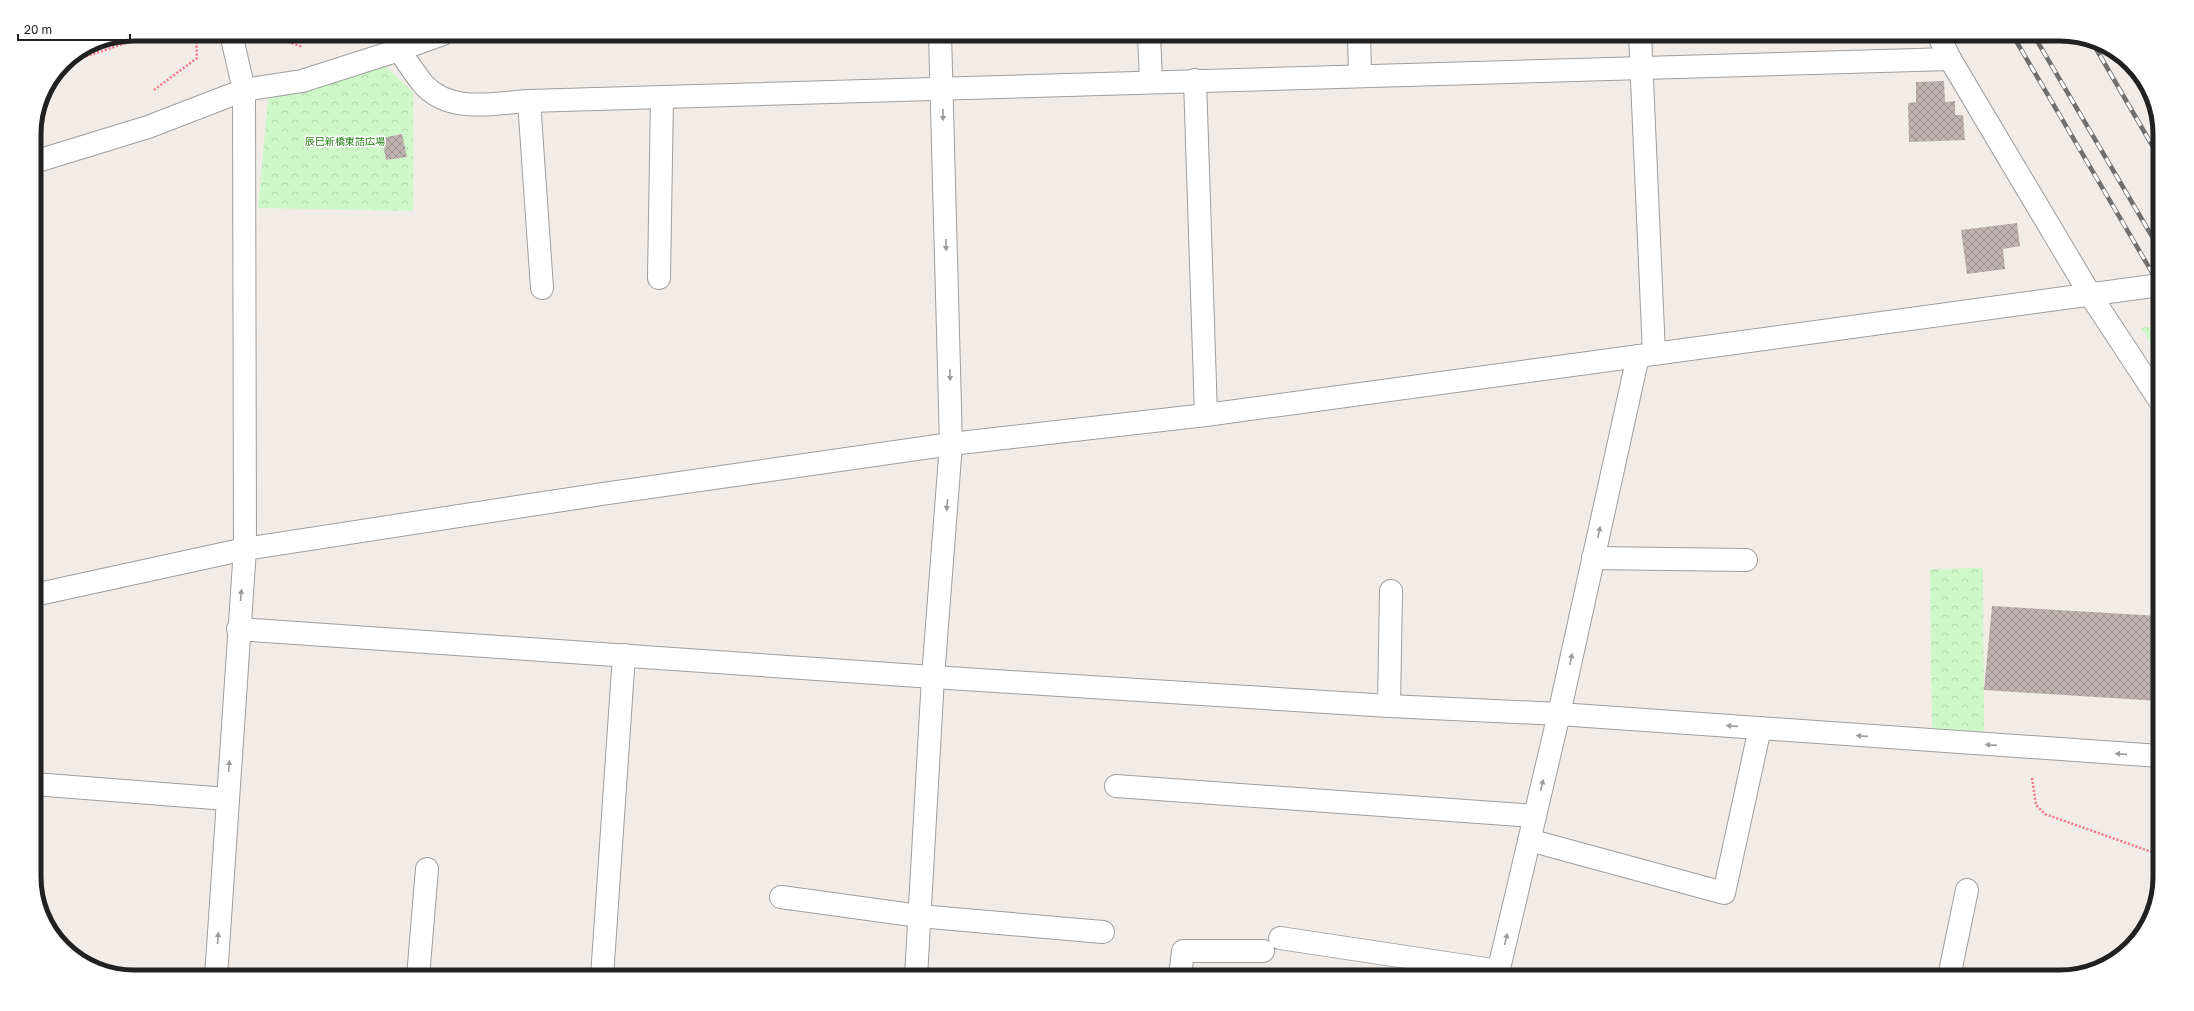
<svg xmlns="http://www.w3.org/2000/svg" width="2194" height="1011" viewBox="0 0 2194 1011" font-family="'Golos Text','Noto Sans JP',sans-serif">
<style>
.park{fill:url(#park-crowns)}
.building{fill:url(#building-cross-hatch)}
.lines{fill:none;stroke-linecap:round;stroke-linejoin:round}
.minor-casing{stroke:#9e9e9e;stroke-width:24}
.path{stroke:#f67383;stroke-width:2.5;stroke-dasharray:2 2;stroke-linecap:butt}
.minor{stroke:#fff;stroke-width:22}
.rail-casing{stroke:#6f6f6f;stroke-width:4.5}
.rail{stroke:#fff;stroke-width:3;stroke-dasharray:9;stroke-linecap:butt}
.oneway{fill:#9b9b9b}
.labels{text-anchor:middle;stroke-width:3;stroke-linejoin:round;paint-order:stroke}
.park-label{font-size:10px;fill:#1f7e0f;stroke:#fff}
.rim{fill:none;stroke:#212121;stroke-width:5}
</style>
<defs>
<pattern id="park-crowns" width="20" height="18" patternUnits="userSpaceOnUse"><rect width="20" height="18" fill="#cef8c7"/><path d="M2 6a3 3 0 1 1 6 0M12 15a3 3 0 1 1 6 0" fill="none" stroke="#b1d4ab"/></pattern>
<pattern id="building-cross-hatch" width="8" height="8" patternUnits="userSpaceOnUse"><rect width="8" height="8" fill="#beb3b1"/><path d="M0 0l8 8M0 8l8-8" fill="none" stroke="#9a9190"/></pattern>
</defs>
<rect width="100%" height="100%" fill="#f1ece8"/>
<!-- park -->
<g class="park">
<path d="M383 64 413 92V211L258 208 269 89Z"/>
<path d="M2160 326V357L2141 328Z"/>
<path d="M1983 568 1984 733 1932 731 1930 569Z"/>
</g>
<!-- building -->
<g class="building">
<path d="M1944 81 1945 102 1955 101V115H1963L1965 140 1909 142 1908 103 1916 102V82Z"/>
<path d="M402 134 407 157 386 160 382 138Z"/>
<path d="M2017 223 2020 246 2003 249 2005 269 1967 274 1961 230Z"/>
<path d="M1992 606 2160 616V701L1984 690Z"/>
</g>
<g class="lines">
<!-- minor casing -->
<g class="minor-casing">
<g id="minor">
<path d="M1149 34 1151 81"/>
<path d="M1359 34 1360 75"/>
<path d="M1640 34 1654 354"/>
<path d="M1938 34 1950 59 2091 296 2160 401"/>
<path d="M399 50C407 62 415 74 424 85 451 114 494 103 529 101L1950 59"/>
<path d="M1195 80 1206 415"/>
<path d="M529 101 542 288"/>
<path d="M34 162 148 127 244 90 302 81 399 50 443 34"/>
<path d="M659 278 662 97"/>
<path d="M1593 558 1746 560"/>
<path d="M34 595 245 549 602 494 951 444 1206 415 2160 285"/>
<path d="M238 629 933 677 1389 706 1559 714 2160 756"/>
<path d="M1389 706 1391 591"/>
<path d="M34 784 227 799"/>
<path d="M1116 786 1535 816"/>
<path d="M1529 840 1724 893 1760 728"/>
<path d="M781 897 919 916 1103 932"/>
<path d="M1280 938 1499 971"/>
<path d="M216 977 245 549 244 90 231 34"/>
<path d="M418 977 427 869"/>
<path d="M602 977 624 655"/>
<path d="M916 977 933 677 951 444 940 34"/>
<path d="M1180 977 1183 951H1263"/>
<path d="M1497 977 1559 714 1638 356"/>
<path d="M1949 977 1967 890"/>
</g>
</g>
<!-- path -->
<g class="path">
<path d="M274 34 286 41 303 47"/>
<path d="M63 64 153 34"/>
<path d="M154 90 197 58 196 34"/>
<path d="M2032 778 2036 805 2045 814 2160 855"/>
</g>
<!-- minor -->
<use href="#minor" class="minor"/>
<!-- rail casing -->
<g class="rail-casing">
<g id="rail">
<path d="M2012 34 2160 286"/>
<path d="M2033 34 2160 250"/>
<path d="M2091 40 2160 159"/>
<path d="M2135 72 2149 96"/>
</g>
</g>
<!-- rail -->
<use href="#rail" class="rail"/>
</g>
<!-- one-way arrows -->
<defs><path id="oneway-solid" d="M-6-.8H1V-3.2L6.5 0L1 3.2V.8H-6Z"/></defs>
<g class="oneway">
<use href="#oneway-solid" transform="translate(943 115) rotate(89)"/>
<use href="#oneway-solid" transform="translate(946 245) rotate(89)"/>
<use href="#oneway-solid" transform="translate(950 375) rotate(89)"/>
<use href="#oneway-solid" transform="translate(947 505) rotate(95)"/>
<use href="#oneway-solid" transform="translate(1599 532) rotate(-78)"/>
<use href="#oneway-solid" transform="translate(241 595) rotate(-85)"/>
<use href="#oneway-solid" transform="translate(1571 659) rotate(-78)"/>
<use href="#oneway-solid" transform="translate(1732 726) rotate(-176)"/>
<use href="#oneway-solid" transform="translate(1862 736) rotate(-176)"/>
<use href="#oneway-solid" transform="translate(1991 745) rotate(-176)"/>
<use href="#oneway-solid" transform="translate(2121 754) rotate(-176)"/>
<use href="#oneway-solid" transform="translate(229 766) rotate(-86)"/>
<use href="#oneway-solid" transform="translate(1542 785) rotate(-77)"/>
<use href="#oneway-solid" transform="translate(218 938) rotate(-86)"/>
<use href="#oneway-solid" transform="translate(1506 939) rotate(-77)"/>
</g>
<g class="labels">
<!-- park labels -->
<g class="park-label">
<text x="345" y="145">辰巳新橋東詰広場</text>
</g>
</g>
<!-- crop -->
<path d="M0 0H2194V1011H0ZM134 41H2060A93 93 0 0 1 2153 134V877A93 93 0 0 1 2060 970H134A93 93 0 0 1 41 877V134A93 93 0 0 1 134 41Z" fill="#fff" fill-rule="evenodd"/>
<path class="rim" d="M134 41H2060A93 93 0 0 1 2153 134V877A93 93 0 0 1 2060 970H134A93 93 0 0 1 41 877V134A93 93 0 0 1 134 41Z"/>
<!-- scale -->
<path d="M18 34v6h112v-6" fill="none" stroke="#212121" stroke-width="2"/>
<text x="24" y="34" font-size="12" fill="#212121" stroke="#ffffff" stroke-width="3" paint-order="stroke">20 m</text>
</svg>
